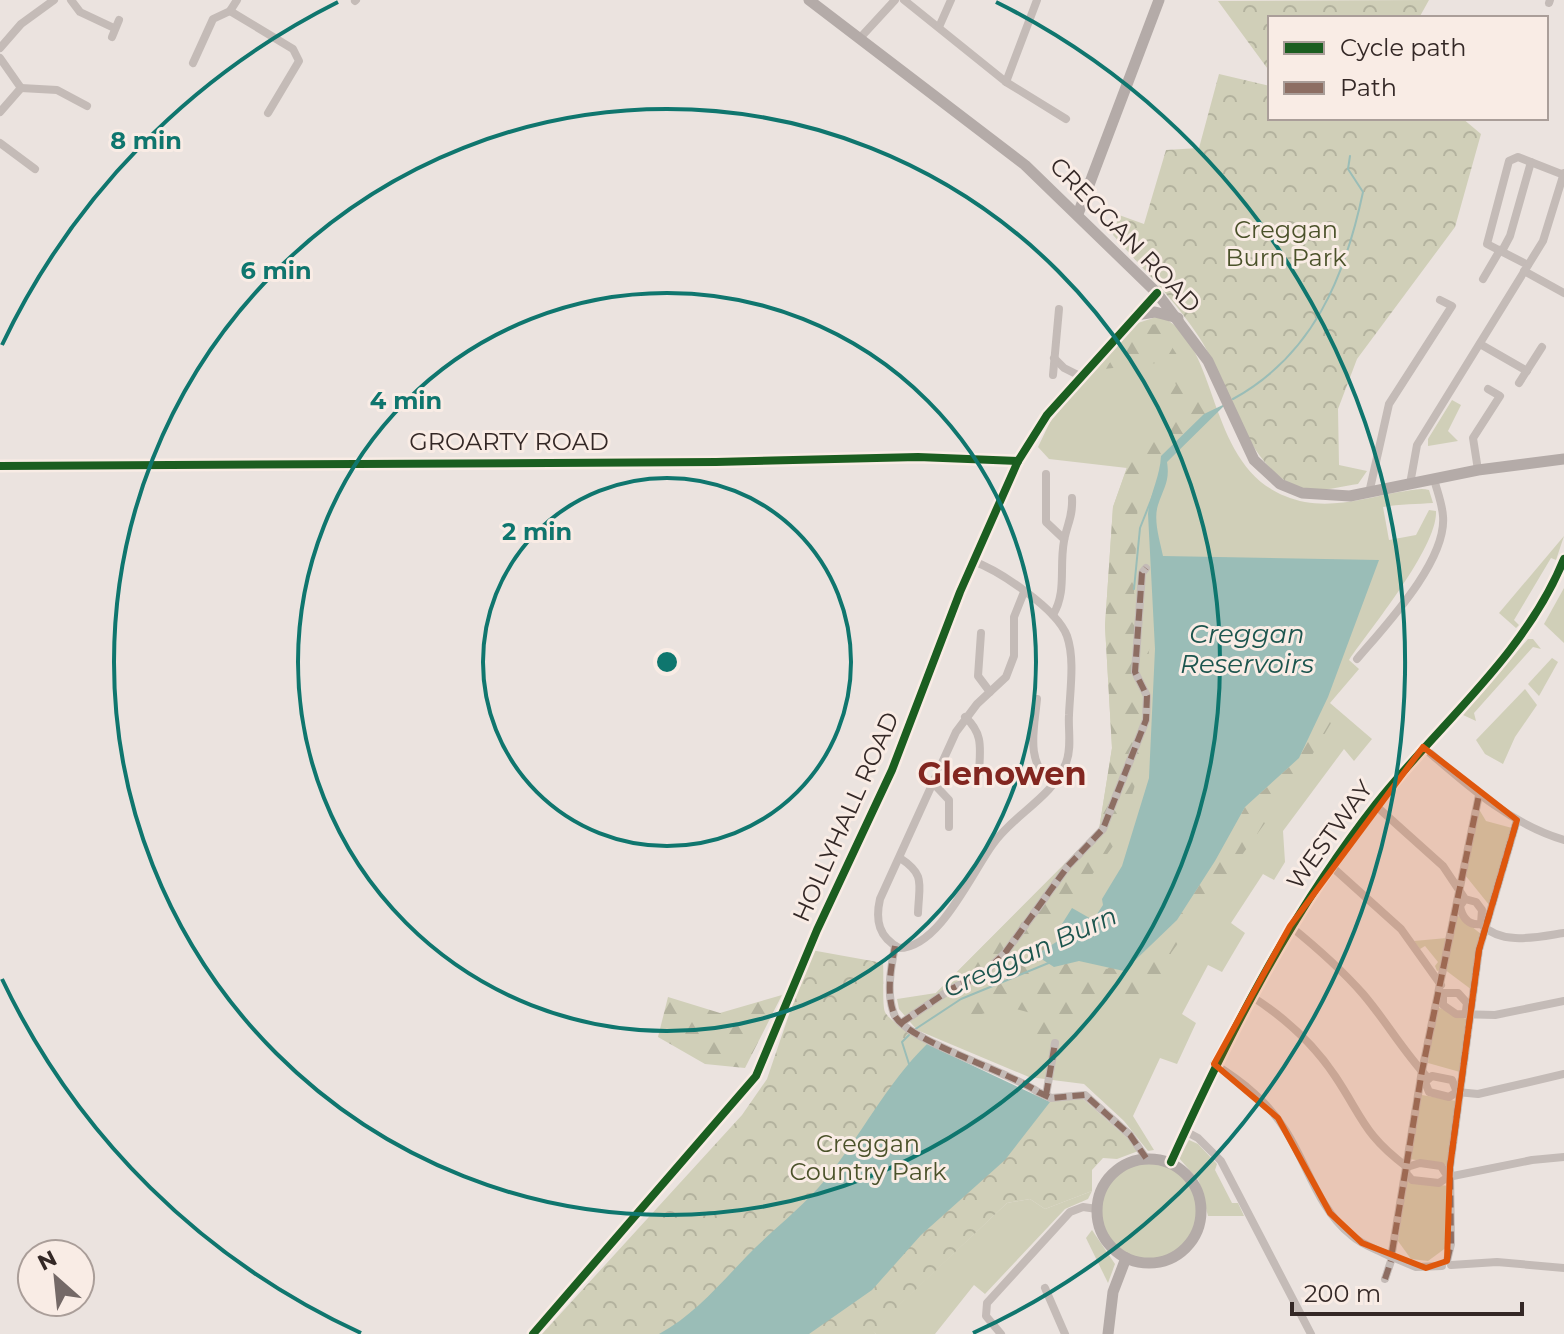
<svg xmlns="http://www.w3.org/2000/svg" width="1564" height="1334" viewBox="0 0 1564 1334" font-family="Montserrat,sans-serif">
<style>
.grass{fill:#d0cfb8}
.forest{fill:url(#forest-firs)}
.park{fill:url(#park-crowns)}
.water{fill:#9abdb7}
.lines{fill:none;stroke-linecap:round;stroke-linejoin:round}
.stream{stroke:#9abdb7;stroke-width:2}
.street{stroke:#c4bbb7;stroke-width:8}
.secondary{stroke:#b4aba8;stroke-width:11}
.quiet{stroke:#8d6e63;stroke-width:6;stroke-dasharray:12 6;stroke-linecap:butt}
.cycleway-casing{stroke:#f9ece5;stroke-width:13}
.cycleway{stroke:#1b5e20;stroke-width:8}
.marked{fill:#df570d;fill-opacity:0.2;stroke:#df570d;stroke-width:6;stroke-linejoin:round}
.ring{fill:none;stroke:#0f766e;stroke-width:4}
.labels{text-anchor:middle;stroke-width:6;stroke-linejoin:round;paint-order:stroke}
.park-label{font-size:24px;fill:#4b522a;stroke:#f9ece5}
.street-label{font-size:24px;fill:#342826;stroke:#f9ece5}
.water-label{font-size:26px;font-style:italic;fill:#1c554e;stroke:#f9ece5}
.district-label{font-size:32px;font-weight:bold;fill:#822620;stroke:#f9ece5}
.centre{fill:#0f766e;stroke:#f9ece5;stroke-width:4}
.ring-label{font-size:24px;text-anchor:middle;font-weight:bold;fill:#0f766e;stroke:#f9ece5;stroke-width:6;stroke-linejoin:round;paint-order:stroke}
</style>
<defs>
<pattern id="forest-firs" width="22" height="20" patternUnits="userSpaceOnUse" patternTransform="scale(2)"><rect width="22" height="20" fill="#d0cfb8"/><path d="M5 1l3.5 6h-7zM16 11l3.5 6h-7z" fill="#b3b29e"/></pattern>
<pattern id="park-crowns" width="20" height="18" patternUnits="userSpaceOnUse" patternTransform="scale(2)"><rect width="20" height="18" fill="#d0cfb8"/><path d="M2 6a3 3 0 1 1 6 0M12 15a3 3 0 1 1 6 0" fill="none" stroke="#b3b29e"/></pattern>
</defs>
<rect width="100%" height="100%" fill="#ebe3df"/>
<!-- grass -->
<g class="grass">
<path d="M1159 316C1221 340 1204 464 1285 496 1323 512 1361 499 1399 492 1409 491 1420 487 1429 490L1433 503C1419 504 1399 504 1383 507L1389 540 1416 535 1429 510 1436 511C1438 547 1371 628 1349 660L1359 669 1330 703 1372 739 1354 761 1344 749 1283 831 1285 862 1274 880 1263 874 1231 923 1245 933 1222 972 1208 965 1182 1014 1196 1023 1177 1064 1160 1058 1133 1116 1154 1150 1148 1151 1124 1121 1084 1084 1029 1077 917 1030 899 1009 897 999 936 993 1099 830 1112 748 1105 626 1113 507 1127 468 1049 459 1038 447 1050 422 1132 325Z"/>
<path d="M1452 400 1461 405 1448 431 1458 441 1428 446V439Z"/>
<path d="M1564 536 1556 560 1551 558 1514 620 1519 625 1516 628 1499 613Z"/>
<path d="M1564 588V643L1544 624Z"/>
<path d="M1528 639H1533L1541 649 1533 647 1474 713 1476 721 1463 715Z"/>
<path d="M1552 658 1558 662 1539 696 1528 684Z"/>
<path d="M1525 689 1537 705 1515 737 1503 764 1485 754 1476 740Z"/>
<path d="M1477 806 1486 821 1512 828 1490 906 1465 875Z"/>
<path d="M1457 915 1481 934 1472 990 1444 969Z"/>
<path d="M1447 938 1440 970 1437 971 1435 966 1438 962 1425 946 1420 949 1414 941Z"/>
<path d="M1437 1007 1468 1020 1460 1072 1428 1063Z"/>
<path d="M1422 1095 1456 1101 1448 1166 1410 1159Z"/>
<path d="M1189 1140 1198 1144 1217 1164 1215 1170 1232 1203H1238L1244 1216H1208L1199 1181 1179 1158Z"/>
<circle cx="1149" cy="1211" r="48"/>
<path d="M1407 1181 1449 1186 1447 1247 1428 1261 1411 1259 1398 1241Z"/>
<path d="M1092 1191 1088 1199 1065 1209 985 1294 974 1285 935 1334H876L872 1330 1007 1203 1030 1199 1045 1209Z"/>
<path d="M1092 1230 1115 1264 1108 1283 1086 1238Z"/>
</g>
<!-- forest -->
<g class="forest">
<path d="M1157 324 1213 410 1161 456 1138 497 1134 593 1144 610 1150 644 1139 726 1142 762 1119 838 1080 891 1060 927 1061 939 1042 951C1064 960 1084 962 1107 969L1177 920 1215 861 1245 807 1299 758 1328 697 1334 718 1302 772 1171 953 1167 986 1141 1000 1104 999 1075 1042 1056 1032 1051 1041 1033 1044 1030 1036 1042 1016 1009 1007 974 1016 957 1011 936 993 1099 829 1112 748 1105 626 1113 507 1127 467 1176 385 1166 362 1104 369 1142 326Z"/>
<path d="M782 995 745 1068 705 1064 658 1037 668 997 720 1013Z"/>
</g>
<!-- park -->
<g class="park">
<path d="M1429 0 1419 18H1270V72L1218 1Z"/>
<path d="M1219 74 1270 86V118H1462L1481 134 1455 227 1357 359 1338 409 1339 465 1367 471 1358 484C1344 486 1329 490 1316 490 1250 489 1229 382 1199 337 1175 300 1142 268 1113 235L1119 215 1144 224 1166 150 1199 148Z"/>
<path d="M811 950 883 963C884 973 882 1006 885 1012 896 1034 1022 1090 1050 1102L1066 1096 1081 1097 1141 1150 1117 1159 1103 1158 1092 1170V1191L1045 1209 1030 1199 1007 1203 873 1330 876 1334H542L742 1115 767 1079Z"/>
</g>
<!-- water -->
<g class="water">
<path d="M1227 403 1167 462C1170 481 1164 487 1158 505 1153 520 1160 541 1163 556L1379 560 1328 697 1299 758 1245 807 1215 861 1177 920 1124 971 1079 961 1054 967 1040 958 1042 951 1061 939 1060 927 1072 908 1093 920 1103 905 1102 899 1122 866 1149 778 1155 649 1148 514C1150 493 1160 477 1161 456L1204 414Z"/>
<path d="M927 1044 1050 1102 1005 1160 921 1235 872 1290 809 1334H659C693 1316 720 1284 746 1257 772 1230 801 1209 825 1180 861 1136 886 1084 927 1044Z"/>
</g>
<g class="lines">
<!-- stream -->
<g class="stream">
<path d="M1233 399C1313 355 1345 277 1363 192L1348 169 1350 156"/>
<path d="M1134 589 1140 528 1161 475"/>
<path d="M914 1030 961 999 1051 962"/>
<path d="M909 1064 902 1042 909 1035"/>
</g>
<!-- street -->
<g class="street">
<path d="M71 0 80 12 114 28"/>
<path d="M904 0 1006 82 1066 119"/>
<path d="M355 1 356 0"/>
<path d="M1549 3 1550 0"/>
<path d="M230 11 293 49 299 61 268 113"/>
<path d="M939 27 951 0"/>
<path d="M112 37 119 20"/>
<path d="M860 38 895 0"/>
<path d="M0 48 21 24 54 0"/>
<path d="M0 58 21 88 0 112"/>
<path d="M193 63 213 19 230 11 237 0"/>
<path d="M1006 82 1037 0"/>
<path d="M21 88 57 90 87 106"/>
<path d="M0 143 35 169"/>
<path d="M1502 251 1510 236 1531 162"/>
<path d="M1528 265 1487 244 1509 161 1518 157 1564 175"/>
<path d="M1524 271 1564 293"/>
<path d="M1483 279 1500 250"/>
<path d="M1480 344 1527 371"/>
<path d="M1054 358 1064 368 1080 376"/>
<path d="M1053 375 1059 309"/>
<path d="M1519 383 1542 347"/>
<path d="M1478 470 1473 438 1500 396 1488 389"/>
<path d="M1046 474V522L1064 539"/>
<path d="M1410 484 1417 445 1543 241 1564 173"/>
<path d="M1369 493 1389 404 1452 306 1440 300"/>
<path d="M973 561C1000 571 1057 609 1067 636 1075 659 1070 690 1069 715 1068 730 1072 748 1066 763 1052 798 1014 814 993 844 971 874 939 948 899 948 879 937 875 921 880 899L956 732 977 704 1006 677 1014 656V617L1024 592"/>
<path d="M1053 615C1067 591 1059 568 1064 541 1067 524 1073 517 1072 498"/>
<path d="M981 633 978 676 990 692"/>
<path d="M1357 659C1385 626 1447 561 1443 516 1442 503 1437 491 1434 479"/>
<path d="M1037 699C1034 731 1025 761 1052 784"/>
<path d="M965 717C984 734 980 749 979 773"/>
<path d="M1423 747C1466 784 1508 823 1564 840"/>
<path d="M934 784 949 800V827"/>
<path d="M1375 805 1443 866 1465 899 1460 906C1462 917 1468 926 1481 924L1482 910 1476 902 1465 899"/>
<path d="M900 858C926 875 919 884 918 913"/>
<path d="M1331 866 1401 929 1441 985"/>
<path d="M1481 924C1502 946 1537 937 1564 933"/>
<path d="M1290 926C1316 947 1341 969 1363 994 1386 1021 1403 1051 1428 1078"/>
<path d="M895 946C891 967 886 994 894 1014 903 1039 1012 1073 1038 1092L1051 1098 1085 1095 1130 1135 1146 1158"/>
<path d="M1251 996C1284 1017 1313 1043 1335 1076 1363 1118 1364 1135 1407 1167"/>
<path d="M1466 1011 1467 1003 1458 993H1443V1005L1456 1014 1495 1015 1564 1001"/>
<path d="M901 1023 951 989 982 975 1005 953 1068 866 1103 829 1146 720 1147 696 1135 672 1142 573 1146 568"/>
<path d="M1214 1064C1243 1082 1268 1102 1286 1131 1308 1166 1318 1208 1351 1235 1362 1245 1376 1249 1389 1256"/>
<path d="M1432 1076 1452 1080 1457 1092 1449 1097 1429 1092 1425 1082Z"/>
<path d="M1457 1092 1478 1094 1564 1074"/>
<path d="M1046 1095 1055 1043"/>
<path d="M1185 1131 1198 1138 1221 1161 1311 1334"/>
<path d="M1420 1163 1441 1166 1448 1177 1439 1183 1412 1180 1406 1173 1407 1167Z"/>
<path d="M1448 1177 1532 1160 1564 1157"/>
<path d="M1392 1252 1422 1071 1479 795"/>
<path d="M1397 1259 1416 1267 1442 1266"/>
<path d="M1447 1261 1451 1244 1450 1167 1479 950 1517 820"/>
<path d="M1451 1265 1497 1262 1564 1268"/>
<path d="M1385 1279 1391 1261"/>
<path d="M1045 1288 1065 1334"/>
<path d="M533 1334 756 1076 817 930 892 770 960 592 1018 461"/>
<path d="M1001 1334 986 1316 987 1303 1070 1212 1083 1207 1097 1209"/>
</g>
<!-- secondary -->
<g class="secondary">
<path d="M809 0 1025 165 1157 293 1208 361 1254 460 1280 484 1302 493 1350 496 1478 470 1564 459"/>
<path d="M1078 214 1159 0"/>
<path d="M1136 315 1155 312 1178 318"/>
<path d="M0 466 716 462 918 457 1018 461 1047 415 1157 293"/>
<circle cx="1149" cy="1211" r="52"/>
<path d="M1171 1162C1228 1036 1290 914 1376 804 1439 724 1525 655 1564 559"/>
<path d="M1108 1334 1113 1292 1126 1258"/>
</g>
<!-- quiet -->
<g class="quiet">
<path d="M895 946C891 967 886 994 894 1014 903 1039 1012 1073 1038 1092L1051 1098 1085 1095 1130 1135 1146 1158"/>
<path d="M901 1023 951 989 982 975 1005 953 1068 866 1103 829 1146 720 1147 696 1135 672 1142 573 1146 568"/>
<path d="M1046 1095 1055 1043"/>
<path d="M1392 1252 1422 1071 1479 795"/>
<path d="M1447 1261 1451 1244 1450 1167 1479 950 1517 820"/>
<path d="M1385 1279 1391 1261"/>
</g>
<!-- cycleway casing -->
<g class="cycleway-casing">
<g id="cycleway">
<path d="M0 466 716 462 918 457 1018 461"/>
<path d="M1171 1162C1228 1036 1290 914 1376 804 1439 724 1525 655 1564 559"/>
<path d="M533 1334 756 1076 817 930 892 770 960 592 1018 461 1047 415 1157 293"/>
</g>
</g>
<!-- cycleway -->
<use href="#cycleway" class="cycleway"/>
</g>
<!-- marked area -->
<path class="marked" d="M1423 747 1517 820 1479 950 1450 1167 1447 1261 1426 1268 1362 1243 1330 1213 1278 1118 1214 1064 1290 926Z"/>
<!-- distance rings -->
<g class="ring">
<circle cx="667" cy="662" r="184"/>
<circle cx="667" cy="662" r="369"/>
<circle cx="667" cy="662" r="553"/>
<path d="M361 1333A737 737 0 0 1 2 979M2 345A737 737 0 0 1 338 2M996 2A737 737 0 0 1 973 1333"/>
</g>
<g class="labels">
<!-- park labels -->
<g class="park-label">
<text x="1286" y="238">Creggan<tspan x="1286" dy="28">Burn Park</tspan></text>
<text x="868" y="1152">Creggan<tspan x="868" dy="28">Country Park</tspan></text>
</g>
<!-- street labels -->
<g class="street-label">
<text transform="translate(1125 235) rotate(46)" y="8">CREGGAN ROAD</text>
<text x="509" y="450">GROARTY ROAD</text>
<text transform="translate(846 817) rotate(-66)" y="8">HOLLYHALL ROAD</text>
<text transform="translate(1330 835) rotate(-54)" y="8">WESTWAY</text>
</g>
<!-- water labels -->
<g class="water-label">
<text x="1247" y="643">Creggan<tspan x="1247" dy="30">Reservoirs</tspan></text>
<text transform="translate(1030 952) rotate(-24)" y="9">Creggan Burn</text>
</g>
<!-- district labels -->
<g class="district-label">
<text x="1002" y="785">Glenowen</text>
</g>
</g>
<circle cx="667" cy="662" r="12" class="centre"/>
<g class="ring-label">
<text x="146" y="149">8 min</text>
<text x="276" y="279">6 min</text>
<text x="406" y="409">4 min</text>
<text x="537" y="540">2 min</text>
</g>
<!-- legend -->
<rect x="1268" y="16" width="280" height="104" fill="#f9ece5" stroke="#aa9e99" stroke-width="2"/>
<rect x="1284" y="42" width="40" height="12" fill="#1b5e20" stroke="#aa9e99" stroke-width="2"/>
<text x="1340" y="56" font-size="24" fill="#342826">Cycle path</text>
<rect x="1284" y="82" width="40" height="12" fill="#8d6e63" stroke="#aa9e99" stroke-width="2"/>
<text x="1340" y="96" font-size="24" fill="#342826">Path</text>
<!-- north arrow -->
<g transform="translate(56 1278) rotate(333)"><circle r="38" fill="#f9ece5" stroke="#aa9e99" stroke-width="2"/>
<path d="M0-6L14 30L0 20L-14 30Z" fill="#746967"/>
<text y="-12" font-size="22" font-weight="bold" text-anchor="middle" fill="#342826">N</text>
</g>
<!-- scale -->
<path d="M1292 1302v12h230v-12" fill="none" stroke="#342826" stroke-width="4"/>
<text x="1304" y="1302" font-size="24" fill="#342826" stroke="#f9ece5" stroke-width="6" paint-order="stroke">200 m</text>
</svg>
